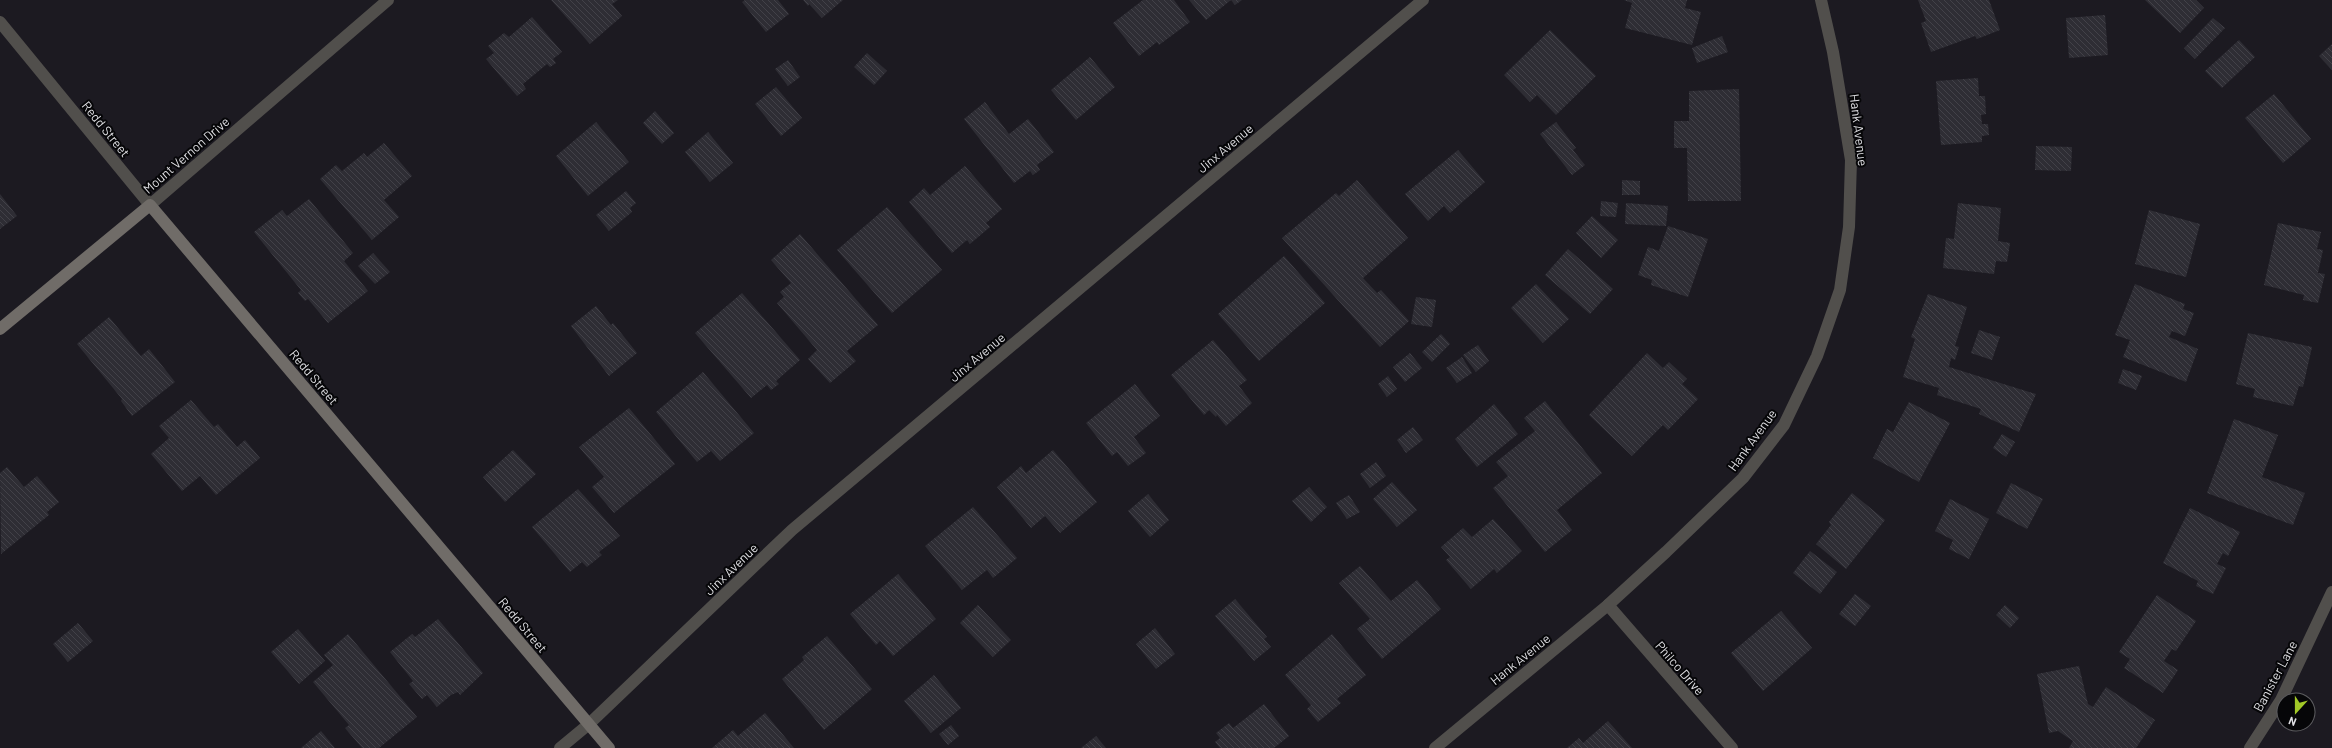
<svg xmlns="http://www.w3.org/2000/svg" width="2332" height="748" viewBox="0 0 2332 748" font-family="Barlow,sans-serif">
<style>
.building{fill:url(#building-back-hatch)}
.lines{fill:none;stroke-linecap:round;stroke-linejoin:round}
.street{stroke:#514f4c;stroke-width:12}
.secondary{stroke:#706c68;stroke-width:12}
.labels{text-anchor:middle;stroke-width:4;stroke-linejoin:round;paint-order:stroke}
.street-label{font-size:13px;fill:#dfdfe3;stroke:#060608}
</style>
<defs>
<pattern id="building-back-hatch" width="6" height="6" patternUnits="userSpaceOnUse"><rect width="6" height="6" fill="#2e2d34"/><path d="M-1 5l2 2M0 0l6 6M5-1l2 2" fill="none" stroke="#424148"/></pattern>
</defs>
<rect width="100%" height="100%" fill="#1c1a21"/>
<!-- building -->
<g class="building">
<path d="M551 0H618L612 4 622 16 590 44Z"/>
<path d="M745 0H778L789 14 766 32 742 2Z"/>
<path d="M803 0H843L822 18 809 4 808 6Z"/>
<path d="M1143 0H1174L1190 22 1159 45 1157 42 1139 56 1113 23Z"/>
<path d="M1189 0H1231L1206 20Z"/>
<path d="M1231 0H1242L1235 5Z"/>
<path d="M1624 0H1687L1685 8 1701 12 1692 45 1625 28 1632 3Z"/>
<path d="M1918 0H1989L2000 30 1977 39 1975 36 1931 52 1921 23 1926 21Z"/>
<path d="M2145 0H2196L2204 8 2180 33Z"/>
<path d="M2105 15 2108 55 2069 58 2066 18Z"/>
<path d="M532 17 562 52 553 59 556 63 550 67 547 64 523 84 526 89 517 96 486 59 494 53 488 46 504 33 509 37Z"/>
<path d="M2213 18 2225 28 2195 59 2184 48Z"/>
<path d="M1550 30 1596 76 1556 115 1537 95 1530 102 1504 75Z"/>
<path d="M1722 36 1728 52 1697 63 1692 48Z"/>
<path d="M2239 40 2255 57 2222 88 2205 71Z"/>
<path d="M2332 44V70L2319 56Z"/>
<path d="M867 53 887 71 874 85 854 67Z"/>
<path d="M1090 57 1115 87 1076 120 1051 90Z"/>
<path d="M788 60 800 77 788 86 775 69Z"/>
<path d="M1978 78 1979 96H1985L1986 114 1981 115 1982 124H1988L1989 135 1982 136V142L1941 145 1936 81Z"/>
<path d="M776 87 802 118 781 136 755 104Z"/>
<path d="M1739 89 1741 201H1688L1687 148H1674V121H1689V91Z"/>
<path d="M2274 94 2311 139 2283 163 2245 118Z"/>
<path d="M985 102 1009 134 1028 119 1054 152 1037 165 1040 170 1033 175 1030 171 1014 183 964 119Z"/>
<path d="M655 111 674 133 662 144 643 123Z"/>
<path d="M596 122 629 162 588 196 556 156Z"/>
<path d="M1556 122 1576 148 1573 150 1585 165 1572 175 1540 134Z"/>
<path d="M708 132 733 163 710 182 685 152Z"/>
<path d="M384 143 412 176 384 200 399 217 372 240 320 179 336 165 342 171 364 153 367 157Z"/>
<path d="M2036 146 2072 147 2071 171 2035 170Z"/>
<path d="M1458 150 1485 182 1450 213 1444 206 1428 221 1405 194Z"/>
<path d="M965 166 1002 209 986 223 990 227 970 244 967 240 952 253 909 202 924 188 930 195Z"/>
<path d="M1357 180 1408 238 1363 278 1377 293 1381 290 1409 321 1380 347 1282 238 1336 193 1339 196Z"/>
<path d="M1622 180 1640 181V195H1622Z"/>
<path d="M626 191 636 203 630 208 632 212 609 231 596 215Z"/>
<path d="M0 194 17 216 0 229Z"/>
<path d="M309 199 353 253 344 261 368 291 328 323 308 299 305 301 298 293 301 290 254 232 282 210 287 216Z"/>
<path d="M1601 201 1618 203 1616 217 1600 216Z"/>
<path d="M1626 203 1668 206 1666 226 1625 224Z"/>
<path d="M1958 203 2001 208 1998 241 2010 243 2007 262 1996 261 1994 274 1943 268 1946 238 1954 239Z"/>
<path d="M887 207 942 270 892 313 837 250Z"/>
<path d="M2149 210 2200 224 2186 277 2135 264Z"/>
<path d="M1592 216 1618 240 1601 258 1576 233Z"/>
<path d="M2278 223 2321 232 2317 249 2323 250 2318 273 2325 274 2318 303 2303 300 2304 295 2264 285Z"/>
<path d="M1668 226 1708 239 1688 297 1651 285 1652 280 1638 275 1648 247 1659 251Z"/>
<path d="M800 234 878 325 847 351 856 361 830 383 808 359 817 350 777 303 784 297 780 292 791 283 771 260Z"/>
<path d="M1568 249 1613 289 1590 314 1545 275Z"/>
<path d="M373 253 390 272 375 284 358 266Z"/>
<path d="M1284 256 1325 303 1259 361 1218 314Z"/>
<path d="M1536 284 1569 319 1543 343 1511 308Z"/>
<path d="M2135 284 2185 304 2183 309 2194 313 2185 336 2172 331 2169 337 2198 349 2186 382 2123 357 2130 340 2115 335Z"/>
<path d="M742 293 800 360 776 381 779 384 771 390 767 385 751 398 695 333Z"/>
<path d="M1928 294 1967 307 1955 346 1959 347 1955 360 1951 358 1949 367 2036 394 2019 432 1979 414 1981 409 1937 395 1939 388 1903 377 1915 339 1911 337Z"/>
<path d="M1416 297 1436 300 1432 327 1411 324Z"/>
<path d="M596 306 611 325 613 323 637 353 609 376 571 326Z"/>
<path d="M109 317 141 356 149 349 175 382 132 416 121 401 122 399 77 344Z"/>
<path d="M1979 330 2000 337 1992 360 1971 353Z"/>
<path d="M2248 333 2312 347 2303 387 2299 386 2293 406 2253 397 2255 389 2236 384Z"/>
<path d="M1441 334 1450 344 1432 362 1422 352Z"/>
<path d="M1213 340 1247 380 1239 386 1252 403 1226 426 1217 415 1216 417 1209 410 1204 415 1171 375Z"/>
<path d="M1478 345 1489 361 1476 372 1463 355Z"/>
<path d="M1410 353 1422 368 1405 382 1393 367Z"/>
<path d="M1647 353 1663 368 1669 362 1687 379 1682 384 1698 399 1668 430 1663 425 1632 456 1589 415Z"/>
<path d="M1462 357 1472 373 1457 383 1446 368Z"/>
<path d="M2123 369 2142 376 2136 390 2118 383Z"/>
<path d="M703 372 754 433 720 461 711 451 697 462 656 412Z"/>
<path d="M1388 376 1397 389 1387 397 1378 384Z"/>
<path d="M1135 384 1160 416 1134 437 1146 453 1128 466 1117 452 1112 456 1086 423Z"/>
<path d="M191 400 214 427 218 424 237 447 245 440 260 458 216 495 200 476 182 491 151 454 169 438 159 426Z"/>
<path d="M1545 401 1602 473 1557 510 1572 530 1545 552 1493 488 1508 476 1496 462 1535 431 1524 418Z"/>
<path d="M1909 402 1950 423 1919 482 1873 458 1887 429 1893 432Z"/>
<path d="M1494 404 1518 434 1477 467 1455 439Z"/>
<path d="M629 408 675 464 614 513 592 487 604 477 579 447Z"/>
<path d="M2234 419 2278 435 2262 477 2305 493 2293 525 2207 493Z"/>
<path d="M1413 427 1423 440 1406 453 1397 440Z"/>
<path d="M2002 434 2015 442 2006 457 1993 448Z"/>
<path d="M513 450 536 474 505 502 483 477Z"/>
<path d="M1053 450 1097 502 1060 533 1045 516 1031 528 997 487 1021 466 1026 473Z"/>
<path d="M1376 462 1386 476 1370 488 1360 474Z"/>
<path d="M7 467 24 487 37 476 59 502 47 512 49 515 1 554 0 473Z"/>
<path d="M1392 482 1417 510 1397 527 1373 499Z"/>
<path d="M2011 483 2043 499 2027 529 1996 513Z"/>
<path d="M1309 487 1327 507 1311 522 1292 501Z"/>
<path d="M578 489 620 536 599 552 602 555 587 567 582 562 570 572 532 527Z"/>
<path d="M1852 493 1885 520 1846 569 1816 544 1831 525 1829 522Z"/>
<path d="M1148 494 1169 520 1150 537 1128 511Z"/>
<path d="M1349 495 1360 512 1347 519 1336 503Z"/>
<path d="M1950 499 1989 519 1969 559 1949 549 1953 540 1935 531Z"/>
<path d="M973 507 1017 558 993 578 987 570 962 590 925 546Z"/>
<path d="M2190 508 2240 532 2228 556 2223 553 2217 564 2226 568 2213 594 2196 586 2198 581 2163 563Z"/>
<path d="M1493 519 1522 551 1497 573 1494 569 1471 589 1446 560 1450 557 1441 547 1463 528 1472 537Z"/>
<path d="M1810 551 1837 572 1820 594 1793 573Z"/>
<path d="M1360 566 1391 601 1417 580 1441 609 1382 659 1357 629 1370 619 1339 583Z"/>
<path d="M898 574 936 619 893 656 880 641 876 645 850 614Z"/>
<path d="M1855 594 1871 606 1855 626 1839 614Z"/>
<path d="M2157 595 2196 621 2176 651 2172 649 2164 661 2178 670 2163 693 2124 668 2130 659 2119 652Z"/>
<path d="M1235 599 1267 637 1264 639 1271 647 1254 661 1215 616Z"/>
<path d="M978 605 1011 640 993 657 960 623Z"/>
<path d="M2005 605 2019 618 2010 628 1996 615Z"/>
<path d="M1781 611 1812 648 1763 691 1731 653Z"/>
<path d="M438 619 483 673 460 695 458 692 451 695 437 707 427 695 422 699 409 684 413 681 390 652 412 634 415 637Z"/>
<path d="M78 623 93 641 68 662 53 644Z"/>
<path d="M1155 628 1175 654 1156 669 1136 644Z"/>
<path d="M298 629 325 661 299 684 271 652Z"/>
<path d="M348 634 417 717 379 748H362L345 728 349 725 313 682 333 665 324 655Z"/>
<path d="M1332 634 1366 675 1337 699 1341 703 1318 722 1307 709 1311 705 1285 675Z"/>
<path d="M827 636 872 689 824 730 782 679 804 660 802 657Z"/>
<path d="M2079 666 2088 704 2093 707 2106 687 2155 720 2136 748H2069L2073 741 2058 731 2049 733 2037 674Z"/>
<path d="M934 675 961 708 931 733 904 701Z"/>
<path d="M1264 704 1289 736 1274 748H1220L1215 742 1220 738 1216 733 1229 723 1233 728Z"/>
<path d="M765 713 794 748H712L733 730 738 736Z"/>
<path d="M1608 721 1632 748H1567L1579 738 1583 743Z"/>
<path d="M951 725 959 736 948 745 939 734Z"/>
<path d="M321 731 335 748H301Z"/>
<path d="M1096 736 1106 748H1081Z"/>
</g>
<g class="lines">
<!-- street -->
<g class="street">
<path d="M0 22 150 205 388 0"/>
<path d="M1608 605 1732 748"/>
<path d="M560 748 589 724 792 530 1423 0"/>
<path d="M1435 748 1608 605 1666 552 1743 478 1784 425 1817 356 1840 290 1849 227 1851 160 1833 52 1821 0"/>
<path d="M2250 748 2281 700 2332 592"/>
</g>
<!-- secondary -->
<path class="secondary" d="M0 329 150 205 609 748"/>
</g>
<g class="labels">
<!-- street labels -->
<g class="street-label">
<text transform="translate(106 129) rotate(51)" y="5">Redd Street</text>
<text transform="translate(1859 130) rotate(83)" y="5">Hank Avenue</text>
<text transform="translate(1225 148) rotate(-40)" y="5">Jinx Avenue</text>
<text transform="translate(186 155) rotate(-41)" y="5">Mount Vernon Drive</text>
<text transform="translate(977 357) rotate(-40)" y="5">Jinx Avenue</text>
<text transform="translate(314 377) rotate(50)" y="5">Redd Street</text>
<text transform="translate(1752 440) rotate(-54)" y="5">Hank Avenue</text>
<text transform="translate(731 569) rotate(-44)" y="5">Jinx Avenue</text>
<text transform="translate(523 625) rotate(50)" y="5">Redd Street</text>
<text transform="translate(1520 659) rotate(-39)" y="5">Hank Avenue</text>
<text transform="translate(1680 668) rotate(49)" y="5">Philco Drive</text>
<text transform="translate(2275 676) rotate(-62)" y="5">Banister Lane</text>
</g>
</g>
<!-- north arrow -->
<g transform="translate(2296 712) rotate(201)"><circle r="19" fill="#060608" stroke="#5d5d60"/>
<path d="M0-3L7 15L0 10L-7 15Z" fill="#a2c927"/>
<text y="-6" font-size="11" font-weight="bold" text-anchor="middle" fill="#dfdfe3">N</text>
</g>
</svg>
